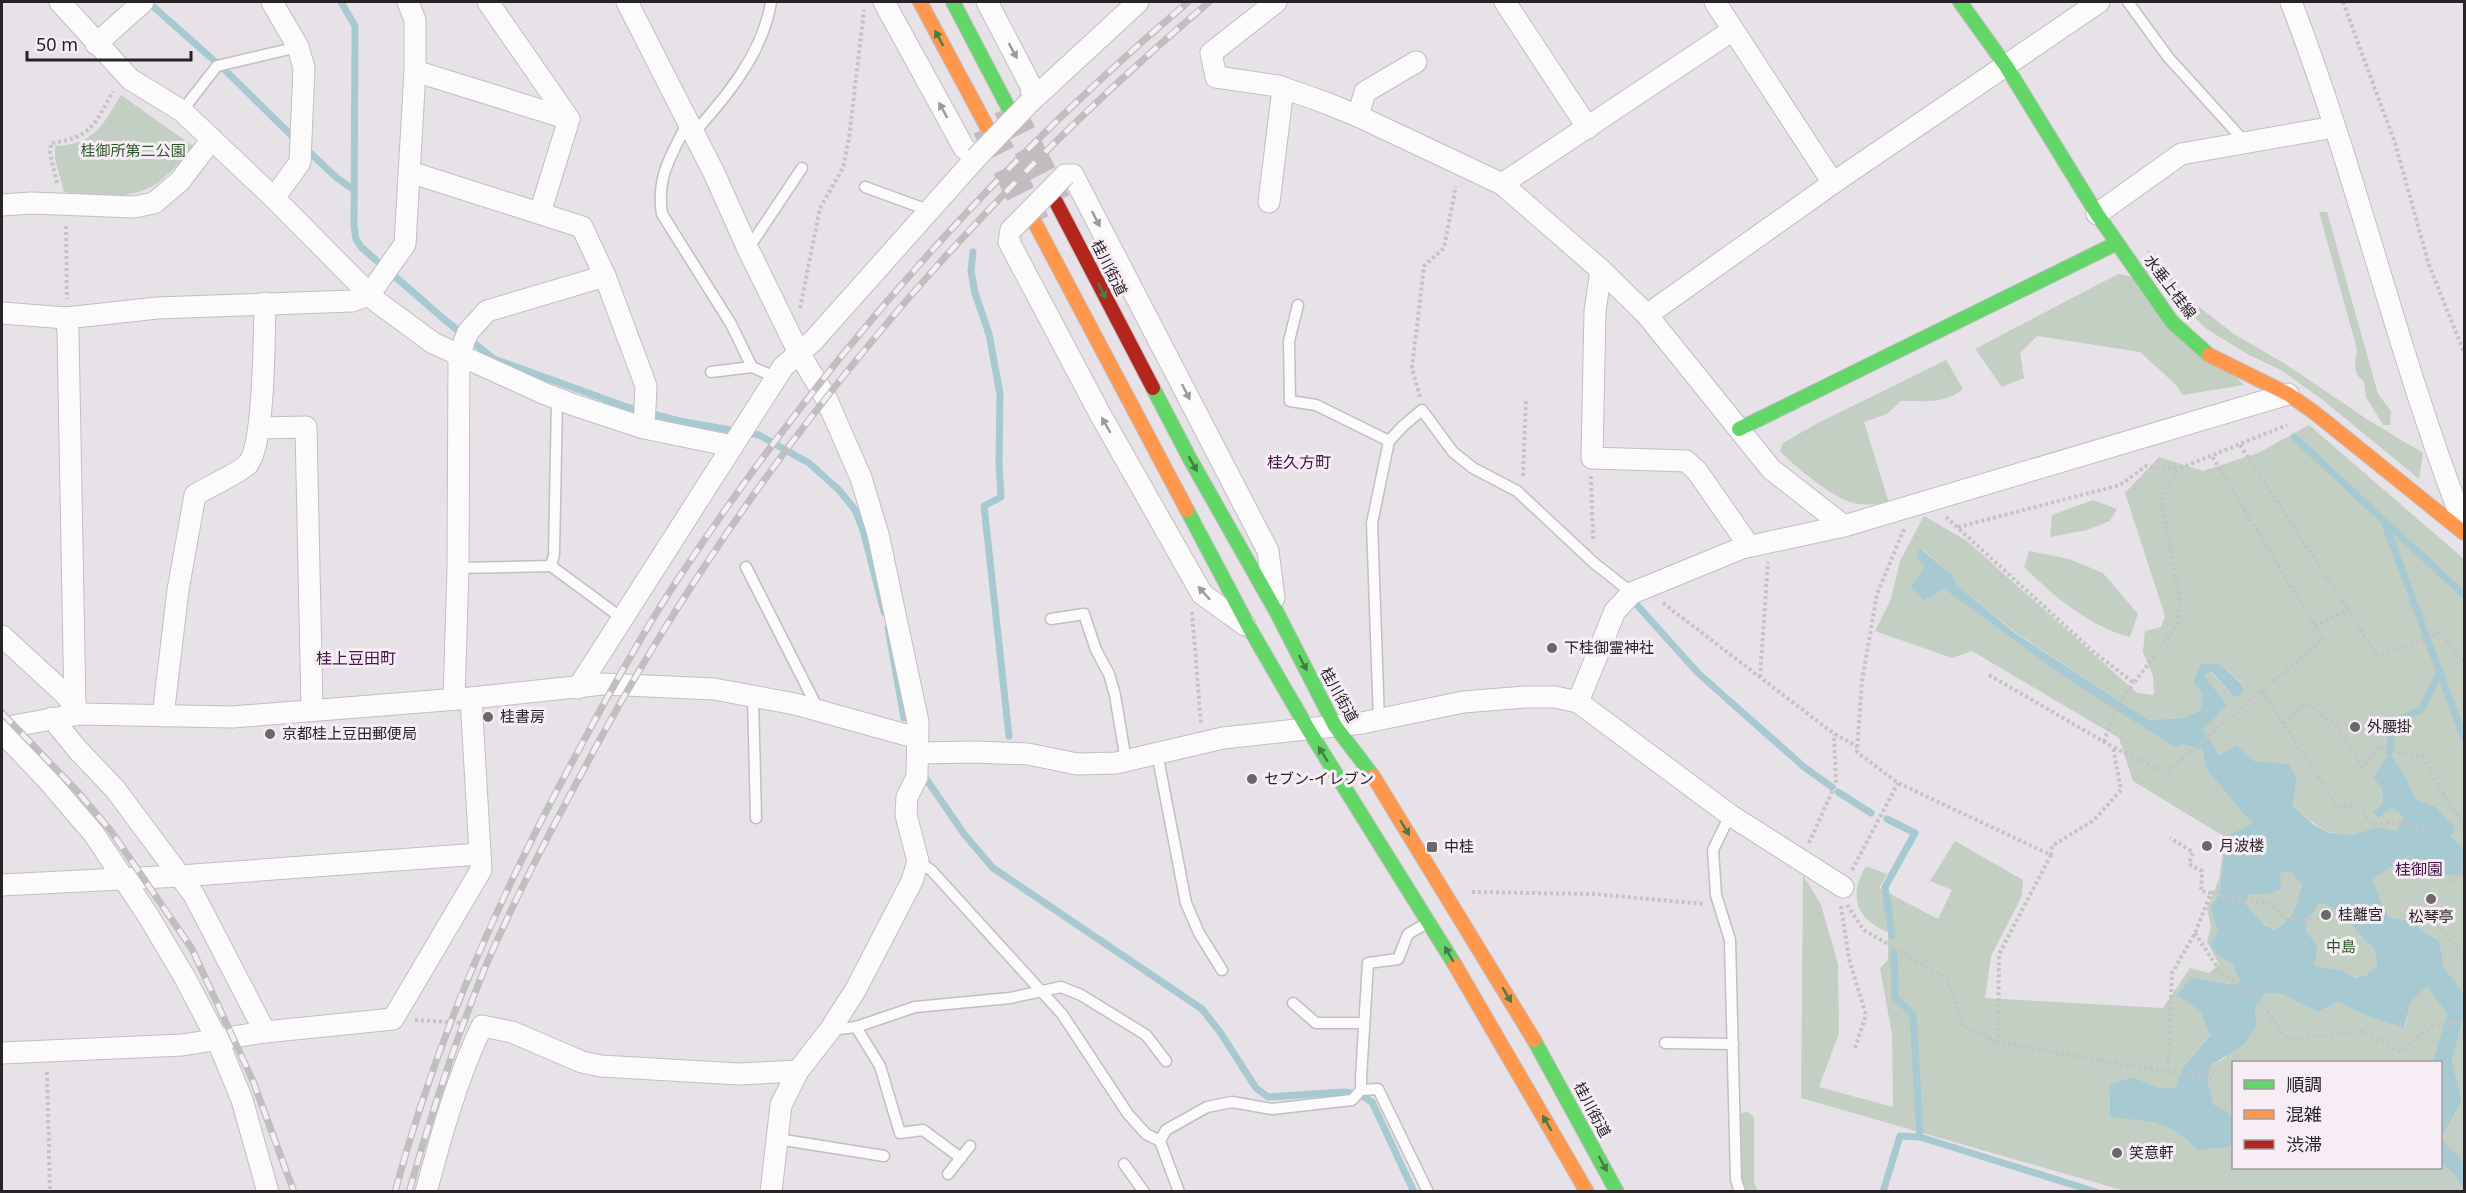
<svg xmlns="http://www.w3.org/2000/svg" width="2466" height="1193" viewBox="0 0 2466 1193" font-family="'Noto Sans','Noto Sans JP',sans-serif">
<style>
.green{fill:#c3cfc2}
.water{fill:#a7c9d2;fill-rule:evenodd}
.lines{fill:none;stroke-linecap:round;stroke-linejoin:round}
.stream{stroke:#a7c9d2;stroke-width:7}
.secondary-tunnel{stroke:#c1bcc0;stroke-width:30;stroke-dasharray:30 15;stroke-linecap:butt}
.lane-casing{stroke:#c2bec2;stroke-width:13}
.street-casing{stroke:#c2bec2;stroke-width:23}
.fast-casing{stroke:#c2bec2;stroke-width:16}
.slow-casing{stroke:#c2bec2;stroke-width:16}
.jam-casing{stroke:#c2bec2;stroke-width:16}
.path{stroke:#c5c4c5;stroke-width:4;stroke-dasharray:3 3;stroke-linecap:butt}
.lane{stroke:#fbfbfb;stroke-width:10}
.street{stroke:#fbfbfb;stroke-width:21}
.fast{stroke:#63d668;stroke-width:14}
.slow{stroke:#ff974d;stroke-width:14}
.jam{stroke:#b3261e;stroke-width:14}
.rail-casing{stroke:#c0bfc0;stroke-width:7}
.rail{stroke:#f6edf5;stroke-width:4.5;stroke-dasharray:14;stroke-linecap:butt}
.street-bridge-casing{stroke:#c2bec2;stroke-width:23;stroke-linecap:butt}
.street-bridge{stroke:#fbfbfb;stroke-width:21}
.oneway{fill:#457c47}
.oneway2{fill:#9c9a9b}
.poi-dot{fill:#6a666a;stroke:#f6edf5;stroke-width:2}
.labels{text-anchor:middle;stroke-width:6;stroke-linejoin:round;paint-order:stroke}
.park-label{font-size:15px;fill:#2f592c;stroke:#f6edf5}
.street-label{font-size:15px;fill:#272326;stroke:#f6edf5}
.poi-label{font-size:15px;fill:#272326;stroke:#f6edf5;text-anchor:start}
.neighbourhood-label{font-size:16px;fill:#441547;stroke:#f6edf5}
</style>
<rect width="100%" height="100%" fill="#e7e2e7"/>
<!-- green -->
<g class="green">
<path d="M121 95 194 147C182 159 168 177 153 186 127 200 92 197 64 192L55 159V146C94 145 103 125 121 95Z"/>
<path d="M2319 212H2327L2378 394 2391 411 2390 425H2383L2366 397 2364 381C2352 374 2355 361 2357 349Z"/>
<path d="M2146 250 2155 254 2185 296 2234 334 2287 365 2368 420 2423 453 2419 479 2324 401 2281 370 2249 355 2205 328 2179 300Z"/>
<path d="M2118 274 2134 277 2244 385 2183 395 2176 385 2140 352 2037 336 2020 353 2024 378 2002 387 1975 349Z"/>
<path d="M1946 360 1963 389C1946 404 1923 401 1901 401L1887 414 1864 422 1889 503C1876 504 1863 506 1850 502 1831 496 1794 466 1780 451L1783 443 1816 424Z"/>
<path d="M2309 425 2464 559V851L2451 837 2455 828 2436 807 2415 799 2405 775 2389 752 2373 777 2382 789 2383 803 2374 812 2379 818 2392 808 2405 817 2396 831C2380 827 2371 830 2355 834 2329 839 2311 822 2293 806L2297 778 2289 764 2254 761 2237 745 2219 755 2202 730 2227 705 2203 677 2210 671 2235 698 2243 691 2242 683 2220 664H2200L2193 682 2203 695 2201 710 2183 718 2149 720 2015 632 1957 585 1953 576 1921 548 1917 556 1926 567 1910 587 1924 601 1944 589 2064 677 2175 746 2183 744 2202 750 2207 770 2241 811 2255 823 2227 836 2219 895 2210 907 2218 931 2210 944 2217 955 2233 964 2240 983C2220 986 2210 979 2191 977L2178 995 2201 1012 2210 1034 2181 1070 2177 1088H2160L2132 1077 2109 1085 2110 1116C2150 1122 2169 1119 2198 1151L2233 1146 2234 1168H2440L2441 1163 2456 1176 2464 1191H2125L1801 1098 1803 875 1821 905 1838 964 1839 1033 1819 1087 1893 1107 1892 1034 1880 968 1888 960V932C1856 920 1848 895 1866 866L1887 874 1879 888 1938 919 1952 890 1930 881 1955 841 2023 880 2022 896 1991 956 1985 998 2163 1008 2190 968 2209 973 2219 964 2207 942 2211 927 2207 908 2219 879 2225 837 2133 781 2119 738 1972 651 1952 658 1875 631 1891 599 1900 561 1924 516 1967 541 2137 693 2154 695 2153 676 2143 652 2145 631 2161 627 2165 616 2125 493 2159 457 2203 471 2258 453Z"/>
<path d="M2093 500 2117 509 2110 521 2087 530 2050 537 2052 515Z"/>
<path d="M2029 551 2069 559 2103 573 2138 614 2130 637C2088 626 2054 596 2024 567Z"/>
<path d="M2412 860 2431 862 2446 875H2464V994L2444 967 2439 940 2425 933 2412 921 2389 917 2383 906 2373 879 2395 865Z"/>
<path d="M2291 872 2302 885C2295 909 2296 914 2274 930 2261 924 2255 911 2243 902L2250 893 2269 894 2280 873Z"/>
<path d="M2318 903C2350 909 2352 932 2374 948L2377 966 2366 975 2357 978 2342 970 2315 966 2318 946 2306 931 2307 918 2314 912Z"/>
<path d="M2427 985 2447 1014 2433 1061 2234 1062 2233 1115 2213 1104 2208 1082 2210 1066 2225 1058 2265 993H2279L2318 1012 2338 1002 2365 1015 2405 1027 2411 1002Z"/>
<path d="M2464 1015V1162L2441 1140 2462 1101 2452 1061Z"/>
<path d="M1748 1112 1754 1117V1182L1758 1191H1746L1741 1177 1740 1113Z"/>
</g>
<!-- water -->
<path class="water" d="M1920 548 1953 576 1957 585 2015 633 2149 720 2183 718 2201 710 2203 695 2193 682 2200 664H2220L2242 684 2243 692 2235 698 2211 671 2204 676 2227 705 2203 730 2219 755 2237 745 2254 761 2289 764 2297 778 2293 806 2314 825 2330 833 2351 835 2380 827 2396 831 2404 817 2392 808 2379 818 2373 812 2383 803 2382 789 2373 777 2389 752 2405 775 2415 799 2436 807 2455 828 2451 837 2464 849V875H2446L2431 862 2412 860 2395 865 2373 879 2383 906 2389 917 2412 921 2425 933 2439 940 2444 967 2464 994V1015L2452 1061 2462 1101 2441 1139 2464 1162V1191L2456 1176 2441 1163 2440 1062H2425L2433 1061 2447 1014 2427 986 2411 1002 2404 1028 2365 1015 2338 1002 2318 1012 2279 993H2265L2255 1009 2256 1027 2243 1045 2210 1066 2208 1082 2213 1104 2233 1115V1146L2198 1151C2169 1119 2150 1122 2110 1117L2109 1085 2132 1077 2160 1088H2176L2181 1070 2210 1035 2201 1012 2177 995 2191 977C2210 979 2221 986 2240 983L2233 964 2217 955 2210 944 2218 931 2210 907 2219 895 2227 836 2254 823 2241 811 2207 770 2202 750 2183 744 2175 747 2064 677 1944 589 1924 601 1910 587 1925 567 1916 556ZM2291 872 2302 885C2295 909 2296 915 2274 930L2265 925 2244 902 2250 894H2269L2281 889 2280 873ZM2318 903C2349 909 2352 932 2374 948L2377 966 2366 975 2356 978 2342 970 2315 966 2318 946 2306 931 2308 918 2314 912Z"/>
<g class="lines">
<!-- stream -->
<g class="stream">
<path d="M148 2 228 73 297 141"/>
<path d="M341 2 355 26 354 226 356 239 361 247 445 320 494 359 627 407 679 421 759 435 809 463 839 490 855 510 863 530 884 612"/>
<path d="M305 148 337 178 354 190"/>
<path d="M973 252 971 271 975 293 989 334 1000 394 999 463 1001 497 984 506 1009 736"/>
<path d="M2294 437 2464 595"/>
<path d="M2385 524 2464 738"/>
<path d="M1637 605 1698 673 1804 767 1832 787"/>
<path d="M888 628 904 718"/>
<path d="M2389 752 2394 721 2421 710 2440 671"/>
<path d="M927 780 964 834 993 868 1202 1009 1220 1032 1256 1088 1268 1097 1344 1092 1359 1094 1372 1102 1414 1192"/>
<path d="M1838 792 1871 813"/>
<path d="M1887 819 1915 833 1885 887 1892 936"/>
<path d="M1894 952 1895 998 1913 1014 1920 1137 2096 1192"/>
<path d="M1883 1192 1900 1136 1920 1137"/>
</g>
<!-- secondary-tunnel -->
<g class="secondary-tunnel">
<path d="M1008 107 1056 202"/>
<path d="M987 127 1035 223"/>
</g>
<!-- lane casing -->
<g class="lane-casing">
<g id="lane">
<path d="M2128 2 2168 57 2245 142"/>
<path d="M182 111 217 66 298 47"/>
<path d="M688 122C672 154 656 176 662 214L731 324 752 367 775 377"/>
<path d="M693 134C727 96 763 53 771 2"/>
<path d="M865 187 928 210"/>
<path d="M748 249 802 168"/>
<path d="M1298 305 1289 341 1290 401 1316 405 1389 441"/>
<path d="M711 372 752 367"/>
<path d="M551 566 623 619"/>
<path d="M746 567 819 711"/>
<path d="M458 568 551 566 554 555 557 399"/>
<path d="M1051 619 1084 614 1096 650 1109 674 1115 695 1126 761"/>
<path d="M753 696 756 818"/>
<path d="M1379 720 1372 523 1389 441 1403 426 1422 410 1453 452 1473 468 1517 491 1594 563 1632 593"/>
<path d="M1157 753 1186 903 1199 933 1222 970"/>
<path d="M1730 815 1713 850 1716 895 1730 940 1736 1180 1740 1192"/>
<path d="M918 861 932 871 1062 1014 1128 1114 1146 1134 1160 1141"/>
<path d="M1427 923 1408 934 1398 959 1368 963 1361 1078V1090L1378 1089 1428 1192"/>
<path d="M1293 1003 1316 1023H1363"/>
<path d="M856 1027 880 1066 900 1133 923 1130 961 1158"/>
<path d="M830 1030 856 1027 915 1007 1010 998 1061 987 1081 995 1146 1035 1166 1061"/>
<path d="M1665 1043 1733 1044"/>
<path d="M778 1139 884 1156"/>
<path d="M1124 1164 1144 1192"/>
<path d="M948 1174 970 1146"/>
<path d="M1179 1192 1160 1141 1166 1130 1207 1107 1232 1102 1272 1109 1352 1100 1361 1090"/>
</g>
</g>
<!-- street casing -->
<g class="street-casing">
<g id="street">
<path d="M60 2 130 79 182 111 274 198 376 301 433 343 543 393 574 405 644 428 732 446"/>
<path d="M272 2 298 47 304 68 300 162 274 198"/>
<path d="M488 2 569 119 540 213"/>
<path d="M627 2 714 173 748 249 799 353 826 398 861 478 878 534 918 722 917 777 907 797 906 815 918 861 912 881 856 989 830 1030 798 1071 781 1105 771 1192"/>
<path d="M987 2 1032 88 1030 102"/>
<path d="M1276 2 1211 53 1216 77 1278 86 1326 103 1358 116 1502 184 1601 270 1647 315 1771 469 1844 526"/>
<path d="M1505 2 1588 128"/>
<path d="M1715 2 1833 183"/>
<path d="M2291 2C2357 173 2397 354 2464 525"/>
<path d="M96 44 143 2"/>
<path d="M415 71 569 119"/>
<path d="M1030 102 1138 2"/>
<path d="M1358 116 1365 92 1416 62"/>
<path d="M410 172 582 227 605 276 646 386 644 428"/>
<path d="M1065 175H1073L1268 551 1274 598"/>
<path d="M1502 184 1733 30"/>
<path d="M1269 202 1283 88"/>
<path d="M2 205 32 203 134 207 154 203 180 181 212 139"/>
<path d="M2097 214 2181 154 2334 127"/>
<path d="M1011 230 1009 242 1100 414 1202 594 1245 625"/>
<path d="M1601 270 1595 311 1592 458 1686 461 1697 471 1749 546"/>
<path d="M2 313 66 318 157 308 352 301 369 295 405 244 415 71V20L408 2"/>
<path d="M1647 315 1833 183 2099 2"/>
<path d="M66 318 68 332 75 707"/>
<path d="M259 428 306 427 312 709"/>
<path d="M2 636 65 694 78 711"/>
<path d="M578 688 783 367 813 341 976 158 964 148 884 2"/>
<path d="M454 699 458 568 459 355 468 332 487 311 605 276"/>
<path d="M1578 702 1730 815 1843 887"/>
<path d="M163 716 178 590 195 495C206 488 241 472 248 464 265 443 264 335 265 303"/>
<path d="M52 718 77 749 115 789 194 895 265 1032"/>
<path d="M2 728 80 714 232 717 471 698 603 684 714 689 795 704 917 738"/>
<path d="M2 732 46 778 94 834 149 917 185 978 217 1039 242 1100 268 1192"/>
<path d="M919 753 974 752 1028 754 1077 764 1116 763 1223 738 1362 723 1463 702 1526 697H1555L1578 702 1615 611 1632 593 1742 548 1844 526 2288 394"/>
<path d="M2 885 180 876 479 854"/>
<path d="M2 1053 182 1045 265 1032 393 1019 481 870 471 698"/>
<path d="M426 1192C441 1136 457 1078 482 1026L512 1032 582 1062 601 1066 739 1074 798 1071"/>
</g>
</g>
<!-- fast casing -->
<g class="fast-casing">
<g id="fast">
<path d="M953 2 1008 107"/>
<path d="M1960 2 2006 66 2097 214 2172 322 2209 355"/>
<path d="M1153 388 1190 459 1276 611 1335 726 1373 776"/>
<path d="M1739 429 2117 243"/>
<path d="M1187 510 1250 629 1308 729 1455 965"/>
<path d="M1534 1040 1617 1192"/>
</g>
</g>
<!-- slow casing -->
<g class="slow-casing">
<g id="slow">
<path d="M920 2 987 127"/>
<path d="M1035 223 1187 510"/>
<path d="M2209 355 2288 394 2315 413 2464 533"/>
<path d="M1373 776 1534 1040"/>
<path d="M1455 965 1587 1192"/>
</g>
</g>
<!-- jam casing -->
<g class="jam-casing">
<path id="jam" d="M1056 202 1153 388"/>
</g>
<!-- path -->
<g class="path">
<path d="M2343 2 2395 143 2429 265 2464 352"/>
<path d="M57 183 50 154 51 143C91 138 95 124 113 91"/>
<path d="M66 226 67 299"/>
<path d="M800 308 820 208 843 168 849 138 864 10"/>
<path d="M1420 397 1412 368 1424 266 1444 248 1456 186"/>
<path d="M2240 445 2348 610"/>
<path d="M1523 476 1526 399"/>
<path d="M1591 476 1593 541"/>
<path d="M1946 517 2095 653 2134 683 2177 625 2180 602 2161 500 2178 469"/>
<path d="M1958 527 2120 485 2146 466 2178 469 2287 425"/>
<path d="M1904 529 1877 594 1862 681 1857 752 1898 783 2051 855 2052 846 2094 820 2121 790 2113 747 2165 773 2323 639 2212 456"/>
<path d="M1663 603 1833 733 1858 747"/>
<path d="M1192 612 1201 724"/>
<path d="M2315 626 2348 610 2377 656 2441 633 2464 664"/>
<path d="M1989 675 2113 747"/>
<path d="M1760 677 1768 562"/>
<path d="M2262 691 2338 807 2358 804 2371 824 2399 822 2424 830"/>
<path d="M2283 723 2306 704 2337 727 2362 767 2380 747 2424 758 2441 791 2464 824"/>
<path d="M2104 742 2115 709 2134 683"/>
<path d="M1809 843 1836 783 1834 734"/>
<path d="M2051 855 1999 954 1998 1042 2143 1068 2177 1072 2216 1081"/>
<path d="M1852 870 1898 783"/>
<path d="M2452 882 2464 866"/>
<path d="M1472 892 1594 894 1704 904"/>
<path d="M2211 893 2216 891 2230 900 2269 903 2287 919 2322 920"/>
<path d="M1847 905 1864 930 1947 979 1963 1026 1998 1042"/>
<path d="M1841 906 1849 959 1866 1015 1855 1048"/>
<path d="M2195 933 2219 970 2263 1005 2288 1040 2361 1031 2400 1051 2430 1027 2464 1021"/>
<path d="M2446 934 2464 956"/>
<path d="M415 1020 462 1023"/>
<path d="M2168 1070 2172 973 2195 933 2211 893 2201 891 2202 871 2189 864 2193 852 2170 838"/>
<path d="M47 1072 50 1192"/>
</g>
<!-- lane -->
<use href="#lane" class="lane"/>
<!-- street -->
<use href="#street" class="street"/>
<!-- fast -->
<use href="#fast" class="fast"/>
<!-- slow -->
<use href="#slow" class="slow"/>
<!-- jam -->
<use href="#jam" class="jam"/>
<!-- rail casing -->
<g class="rail-casing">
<g id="rail">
<path d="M2 713 78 792 111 831 192 949 253 1081 294 1192"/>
<path d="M395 1192C436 1039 500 894 576 755 608 695 641 635 678 579 820 364 992 168 1188 2"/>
<path d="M409 1192C431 1114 456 1038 487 963 516 896 550 832 585 767 741 474 956 216 1209 2"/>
</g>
</g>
<!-- rail -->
<use href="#rail" class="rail"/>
<!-- street-bridge casing -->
<g class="street-bridge-casing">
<g id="street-bridge">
<path d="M976 158 1030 102"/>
<path d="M1011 230 1065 175"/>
</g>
</g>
<!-- street-bridge -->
<use href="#street-bridge" class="street-bridge"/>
</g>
<!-- one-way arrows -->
<defs><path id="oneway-solid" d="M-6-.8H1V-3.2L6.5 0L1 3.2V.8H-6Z" transform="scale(1.5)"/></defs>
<g class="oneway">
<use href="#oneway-solid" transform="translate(939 38) rotate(-118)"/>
<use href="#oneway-solid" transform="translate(1102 291) rotate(63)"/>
<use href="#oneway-solid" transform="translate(1193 464) rotate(61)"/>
<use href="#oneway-solid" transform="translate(1303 663) rotate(63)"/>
<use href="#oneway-solid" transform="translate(1323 754) rotate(-122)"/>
<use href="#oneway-solid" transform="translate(1405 828) rotate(59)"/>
<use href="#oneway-solid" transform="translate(1449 954) rotate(-120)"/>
<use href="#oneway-solid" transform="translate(1507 995) rotate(59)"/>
<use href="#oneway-solid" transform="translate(1547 1123) rotate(-120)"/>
<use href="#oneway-solid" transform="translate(1603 1164) rotate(62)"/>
</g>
<g class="oneway2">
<use href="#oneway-solid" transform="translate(1013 51) rotate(62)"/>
<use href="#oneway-solid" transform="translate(943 110) rotate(-119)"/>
<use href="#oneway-solid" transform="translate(1096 219) rotate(63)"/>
<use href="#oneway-solid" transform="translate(1186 392) rotate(63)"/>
<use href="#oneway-solid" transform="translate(1106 425) rotate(-120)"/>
<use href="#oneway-solid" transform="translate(1204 593) rotate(-132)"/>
</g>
<!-- markers -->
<g class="poi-dot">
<circle cx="1552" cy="648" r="6"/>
<circle cx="488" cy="717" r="6"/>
<circle cx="2355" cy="727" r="6"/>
<circle cx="270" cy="734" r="6"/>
<circle cx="1252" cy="779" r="6"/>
<circle cx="2207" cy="846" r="6"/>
<rect x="1426" y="841" width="12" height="12" rx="3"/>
<circle cx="2431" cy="899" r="6"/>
<circle cx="2326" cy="915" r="6"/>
<circle cx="2117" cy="1153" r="6"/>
</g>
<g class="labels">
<!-- park labels -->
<g class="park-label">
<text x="133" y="156">桂御所第二公園</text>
<text x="2341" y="952">中島</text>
</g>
<!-- street labels -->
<g class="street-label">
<text transform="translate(1109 268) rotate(63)" y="5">桂川街道</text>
<text transform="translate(2170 287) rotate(53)" y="5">水垂上桂線</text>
<text transform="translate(1339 695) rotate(61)" y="5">桂川街道</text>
<text transform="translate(1592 1110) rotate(62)" y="5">桂川街道</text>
</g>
<!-- poi labels -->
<g class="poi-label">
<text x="1564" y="653">下桂御霊神社</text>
<text x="500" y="722">桂書房</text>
<text x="2367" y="732">外腰掛</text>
<text x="282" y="739">京都桂上豆田郵便局</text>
<text x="1264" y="784">セブン-イレブン</text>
<text x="2219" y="851">月波楼</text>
<text x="1444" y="852">中桂</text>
<text x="2338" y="920">桂離宮</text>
<text x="2431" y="922" text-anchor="middle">松琴亭</text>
<text x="2129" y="1158">笑意軒</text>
</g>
<!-- neighbourhood labels -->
<g class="neighbourhood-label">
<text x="1299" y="468">桂久方町</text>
<text x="356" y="664">桂上豆田町</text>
<text x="2419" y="875">桂御園</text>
</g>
</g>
<!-- border -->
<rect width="2466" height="1193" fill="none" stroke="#272326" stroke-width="6"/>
<!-- legend -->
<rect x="2232" y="1061" width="210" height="108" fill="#f6edf5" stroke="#a39ca2" stroke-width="1.5"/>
<rect x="2244" y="1080" width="30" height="9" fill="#63d668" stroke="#a39ca2" stroke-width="1.5"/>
<text x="2286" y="1091" font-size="18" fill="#272326">順調</text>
<rect x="2244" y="1110" width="30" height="9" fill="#ff974d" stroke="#a39ca2" stroke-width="1.5"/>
<text x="2286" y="1121" font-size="18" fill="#272326">混雑</text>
<rect x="2244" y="1140" width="30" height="9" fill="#b3261e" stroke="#a39ca2" stroke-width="1.5"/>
<text x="2286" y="1151" font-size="18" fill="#272326">渋滞</text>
<!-- scale -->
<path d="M27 51v9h164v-9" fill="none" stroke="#272326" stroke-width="3"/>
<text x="36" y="51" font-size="18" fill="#272326" stroke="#f6edf5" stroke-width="4.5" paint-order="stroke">50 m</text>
</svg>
